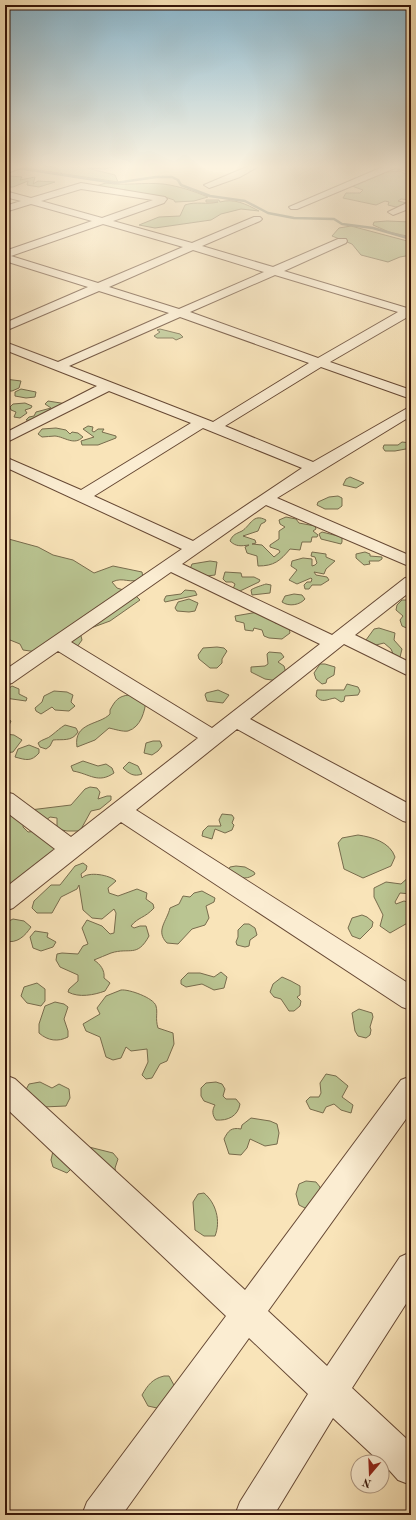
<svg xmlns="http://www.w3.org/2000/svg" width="416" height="1520" viewBox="0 0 416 1520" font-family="'Old Standard TT',serif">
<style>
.green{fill:#bac592;stroke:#786c4d}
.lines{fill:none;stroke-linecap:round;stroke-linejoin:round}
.stream{stroke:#747b6a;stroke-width:2.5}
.street-casing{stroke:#664834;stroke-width:2}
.street{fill:#fbedd2;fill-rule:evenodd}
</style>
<rect width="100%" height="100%" fill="#f9e4b9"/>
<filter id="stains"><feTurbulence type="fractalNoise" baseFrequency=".005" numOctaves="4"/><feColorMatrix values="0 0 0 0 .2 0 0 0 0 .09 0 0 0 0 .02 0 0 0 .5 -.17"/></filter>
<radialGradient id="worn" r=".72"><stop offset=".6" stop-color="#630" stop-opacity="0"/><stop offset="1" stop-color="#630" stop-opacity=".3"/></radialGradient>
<!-- green -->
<g class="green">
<path d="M30 166 81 167 78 166H118L104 169 87 168 115 175 118 182 25 168Z"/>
<path d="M399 171 411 176V200L401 199 398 201 411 204 396 207 388 205 389 202 385 201 376 205 343 198 346 193H360L363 190 352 186 375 177 379 173Z"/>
<path d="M9 176 22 177 20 180 35 177 33 184 38 181 55 182 39 187 27 185 28 181 13 187H6L5 183 7 182 5 181V177Z"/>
<path d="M106 183C125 186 144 182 163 184 179 186 193 191 208 197L194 201 175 202 174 200 165 197 96 186Z"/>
<path d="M206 200H219L220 202C234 198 246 204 259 211L241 209 221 214 211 220 155 228 139 225 159 217 180 216 185 205C196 201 207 205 218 202H206Z"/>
<path d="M387 221 411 222V237L389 232 373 225 374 222Z"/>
<path d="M351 226 411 242V255L400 257 388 262 361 255 352 244 332 236 339 228Z"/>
<path d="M160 329 180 334 183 337 176 340 173 338H157L154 336 160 332 157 330Z"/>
<path d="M5 379 21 381 19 388 12 391H5Z"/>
<path d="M21 389 36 392 35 397 26 398 15 396V392Z"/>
<path d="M48 401 67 404 33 421 26 420 29 417 34 416 36 412 51 408 45 404Z"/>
<path d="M25 403 32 406 31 408 25 410 27 413 20 418 14 417 16 412 11 410 10 407 13 404Z"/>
<path d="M88 426 93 427 92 431 94 432 98 429H104L102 432 116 436V438L98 445H82L81 441 94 437 83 429Z"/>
<path d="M56 428 66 430 70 434 72 432 78 433 83 437C74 446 65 437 55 436 51 436 46 437 42 437L38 434 42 429Z"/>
<path d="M402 442 411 443V448L395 451H385L383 448 384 445H398Z"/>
<path d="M350 477 364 483 356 488 343 485 346 479Z"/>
<path d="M338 496 342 498V506L338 509H325L317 505 318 502 329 497Z"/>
<path d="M286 517 296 519 299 523 315 526 316 529 313 531 318 535 317 537H312L311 542H302L300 550 290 549C280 561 274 566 258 566L257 556 247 553 245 547 249 545C241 546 236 547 230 541 233 534 236 534 242 531 251 525 253 513 266 520L265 522 261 524 258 531 243 536 255 540 256 543 252 544 262 545 274 557 280 552 279 550 270 547V545L279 539V531L285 527 280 524 279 520Z"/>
<path d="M322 532 342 537V542L341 544 321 539 319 534Z"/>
<path d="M5 538 38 547 53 555 73 560 94 573 113 566 142 572 143 578C129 585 124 576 112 582L117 588 133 593 140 600 110 621 80 632 82 640 77 647 51 654 23 650 20 644 5 638Z"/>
<path d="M312 552 326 554V557L335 561 326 569 324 574 314 572 316 575 327 577 329 580 321 585H312L309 589H305L304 585 307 582H311L312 579 311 578 297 584 289 580 297 570 291 566 292 561 303 558 312 559V566L315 565 317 563 315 557 311 556Z"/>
<path d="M365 552 370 554V556L382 557V559L379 561H369L370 564 364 565 356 558V554Z"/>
<path d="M210 561 217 562 215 575 207 576 190 569 192 564Z"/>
<path d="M225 572 241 573 242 577H254L260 580 259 582 240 591 233 589 235 584 232 582H226L223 579Z"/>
<path d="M266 584 271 585 270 593 252 595 251 590C253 588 263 585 266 584Z"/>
<path d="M185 590 195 591 197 595 165 602 164 600 166 596 181 594Z"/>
<path d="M294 594 302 595 305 599C300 605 289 607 282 602L285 596Z"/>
<path d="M189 599 198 603 195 611 189 612 177 611 175 608 178 602Z"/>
<path d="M402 600H411V630L402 626 400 620 403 616 396 610 397 605Z"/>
<path d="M258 612 274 617 275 623 283 622 289 628 290 633 282 639 269 638 264 636 262 630 254 628 253 631 245 630 244 623 236 621 235 616Z"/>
<path d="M379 628 395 633 394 640 402 649 400 657 394 656 391 649 384 643 376 645 366 640 374 629Z"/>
<path d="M217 647 224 648 227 651 222 659V663L217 668H210L199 659 198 655 203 648Z"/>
<path d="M269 652 281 653 284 657 278 662 284 666 286 673 278 681 265 679 251 672V667L265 666 268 664 267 654Z"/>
<path d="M320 664H325L335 667 334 675 327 679 326 683 322 684 316 679 314 673Z"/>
<path d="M347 684 358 687 360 691 358 695 345 696 344 701 341 702 335 698C327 699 322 704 316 696L317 690H344Z"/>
<path d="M12 686 19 689V694L27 698 26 701 5 698V691Z"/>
<path d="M218 690 229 695 223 703 207 701 205 695 206 693Z"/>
<path d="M54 691 67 692 73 695 71 702 75 706 69 711 55 710 52 707 41 714 36 711 35 708 42 702 44 696Z"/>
<path d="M129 695 146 700C145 711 141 727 128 731 123 732 114 729 109 728L95 740 77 747C73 722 100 725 110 714V710C115 701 118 696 129 695Z"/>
<path d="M5 717 11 721 5 734 14 735 22 740 13 752 5 753Z"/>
<path d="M65 725 76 728 78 732C72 742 62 739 53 740L50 746 46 749 40 747 38 743C42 739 48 739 52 735 57 731 60 728 65 725Z"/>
<path d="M153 741H160L162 746 158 751 152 755 144 753 146 743Z"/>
<path d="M29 745 39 749V753C31 762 26 760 15 757L18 749Z"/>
<path d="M83 761 98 766 106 764 112 768 114 773C98 784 90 774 73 771L71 766Z"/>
<path d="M129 762 138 766 142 774C134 777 129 774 123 768Z"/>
<path d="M90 787 97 788 100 792 98 799 107 796H111V800L100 809 91 811 80 831H67L57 829V818L50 817 45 821 30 810 71 805 85 789Z"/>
<path d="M5 809 24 821 23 827 28 832 38 831 58 842 54 850 10 887 5 886Z"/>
<path d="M222 814 232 815 234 818 232 823 234 825 232 830 225 833 215 829 212 839 202 836 203 831 208 826H221L219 820Z"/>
<path d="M358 835C372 837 390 842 395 857L391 866 363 878 344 869 338 843 342 838Z"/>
<path d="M83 863 87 866 86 870 81 874 82 878C88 871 110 875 116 881L108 888 109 893 118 896 137 889 147 893 146 899 153 904 154 908C145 918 138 917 131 926L134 928 140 926H146L149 936C137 958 130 947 111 953 105 955 100 958 94 960 100 964 105 970 104 978L110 983 105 991C94 995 79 998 68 992L69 989 78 981V975L60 967 56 960 57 954 62 953 78 954 83 946 88 944 82 928 87 920 102 926 110 934 114 933 116 913 114 909 102 919 92 918 83 910 79 885 77 889 61 897 52 913H37L32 908 34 901 51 885H60L75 866Z"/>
<path d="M236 866 245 867 254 872 255 874C244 882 239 876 228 870L230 867Z"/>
<path d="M411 875V894L400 893 395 902 396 904 404 901 411 903V921L390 933 380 926 383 915 374 897V888L386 882 401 884Z"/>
<path d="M202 891 215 898 214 902 206 906 209 918 205 925 192 929 178 944 167 943C155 931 167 921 170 908L179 904 183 896 190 897 194 893Z"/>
<path d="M362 915 367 917 373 922 372 927 360 939 352 936 348 928 352 918Z"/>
<path d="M13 919 24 921 31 927C25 936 17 944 5 941V923Z"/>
<path d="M244 924H249L255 928 257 935 250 940 249 946 245 947 237 945 236 942 238 937V930Z"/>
<path d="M35 931 48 933 47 937 56 942 53 947 41 951 33 948 30 937Z"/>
<path d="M221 972 227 977 224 988 214 990 202 984 186 987 181 984V980L188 973H200L214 977Z"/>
<path d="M282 977 291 981 300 986V995L297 997 301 1001 300 1006 294 1011H289L281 999 274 997 270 992 273 984Z"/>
<path d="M37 983 45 989V1001L41 1006 27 1003 21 996 24 987Z"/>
<path d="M121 990C129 989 154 998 156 1006 158 1013 155 1018 158 1028L173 1033 174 1044 167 1061 160 1064 152 1078 146 1079 142 1075 148 1062 147 1049 131 1051 126 1047 121 1058 113 1060 106 1057 100 1037 86 1031 83 1024 100 1014 97 1008 106 996Z"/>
<path d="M55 1002 64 1004 68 1007 64 1019 68 1031V1037C58 1042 48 1041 39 1033V1024L45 1006Z"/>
<path d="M359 1009 372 1013 373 1017 370 1027 371 1030 370 1035 366 1038 358 1036 355 1031 352 1013Z"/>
<path d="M326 1074 336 1076 348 1086 342 1097 353 1105 351 1113 341 1110 334 1104 326 1107 323 1113 310 1109 306 1101 310 1097H319L321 1093 320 1083Z"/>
<path d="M40 1082 52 1088 59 1084 69 1089 70 1098 66 1106 43 1107 23 1095 29 1084Z"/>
<path d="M216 1082 222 1084 225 1089 223 1096 226 1099H236L240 1104C238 1116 228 1121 216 1120 212 1115 212 1110 215 1105L204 1101 201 1096V1088L206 1083Z"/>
<path d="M251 1118 270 1121 277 1124 279 1133 277 1144 265 1146 250 1139 247 1148 241 1155 229 1154 224 1139C228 1131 231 1127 241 1129L242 1125Z"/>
<path d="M89 1147 113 1153 118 1159 115 1168 116 1174 74 1166 67 1173 53 1167 51 1160 53 1151Z"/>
<path d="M306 1181 316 1182 320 1187 321 1196 309 1210 299 1205 296 1194 299 1184Z"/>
<path d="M204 1193C216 1203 221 1221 215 1236H204L195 1230 193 1202 198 1194Z"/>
<path d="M164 1376H169L175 1387 157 1408 148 1406 142 1395C148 1385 152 1379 164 1376Z"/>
</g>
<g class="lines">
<!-- stream -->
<path class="stream" d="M5 166 115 183 156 177H172L178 180 181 185 210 196 245 201 268 213 294 218 334 219 342 224 373 228 411 239"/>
<!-- street casing -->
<g class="street-casing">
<g id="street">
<path d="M14 166H26L5 174V168Z"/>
<path d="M249 166H259L240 177 212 187 209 188 204 185Z"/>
<path d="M385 166H411V172L395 168 297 209H291L289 207Z"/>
<path d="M81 183 165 197 167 199 164 203 113 221 192 243 254 217H260L262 219 260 221 202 246 273 267 338 239H346L347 241 346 243 284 271 407 308 411 306V315L330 362 411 390V399L321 367 225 426 313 462 411 406V416L277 498 411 556V567L266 505 182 564 332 635 405 578 411 577V591L355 635 411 663V677L344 644 250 719 411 805V823L403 821 237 729 136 810 411 985V1010L402 1007 121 822 13 908 5 911V888L55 849 5 811V792L13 794 71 837 198 738 58 651 12 683 5 685V670L182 549 5 467V457L81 490 191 423 109 391 5 443V433L97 386 5 350V342L58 362 169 313 99 291 5 331V323L88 287 5 261V251L92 221 31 204 5 212V206L21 201 5 197V191L31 198ZM81 189 153 200 102 218 41 201ZM103 224 183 247 98 283 11 256ZM193 250 264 272 179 309 109 287ZM275 275 398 312 318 358 190 312ZM180 317 309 363 213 422 69 366ZM203 428 302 468 193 541 94 496ZM171 572 320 644 212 728 71 642Z"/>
<path d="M411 201V208L393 215 388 212Z"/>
<path d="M5 1075 15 1079 245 1290 401 1080 411 1076V1112L268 1311 327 1366 400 1257 411 1252V1296L352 1388 411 1443V1485L398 1480 382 1462H380L333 1418 274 1515H235L240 1502 308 1394 249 1338 122 1515H82L87 1502 226 1316 5 1107Z"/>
</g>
</g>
<!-- street -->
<use href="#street" class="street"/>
</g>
<!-- sky -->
<linearGradient id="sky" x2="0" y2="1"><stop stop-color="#8ab8d0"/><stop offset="0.44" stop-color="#fcf3e0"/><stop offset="1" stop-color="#fcf3e0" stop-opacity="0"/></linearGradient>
<rect width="416" height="378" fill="url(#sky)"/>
<!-- margin -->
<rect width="416" height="1520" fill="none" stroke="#f9e4b9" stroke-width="20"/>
<rect x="6" y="6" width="404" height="1508" fill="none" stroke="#351408" stroke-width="2"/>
<rect x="10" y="10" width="396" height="1500" fill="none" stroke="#351408"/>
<!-- north arrow -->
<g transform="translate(370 1474) rotate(199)"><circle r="19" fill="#fbedd2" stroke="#ac9681"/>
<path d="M0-3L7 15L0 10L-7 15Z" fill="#8f2418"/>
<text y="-6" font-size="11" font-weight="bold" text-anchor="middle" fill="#351408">N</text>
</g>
<rect width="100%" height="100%" filter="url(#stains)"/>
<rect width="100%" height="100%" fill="url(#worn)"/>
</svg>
